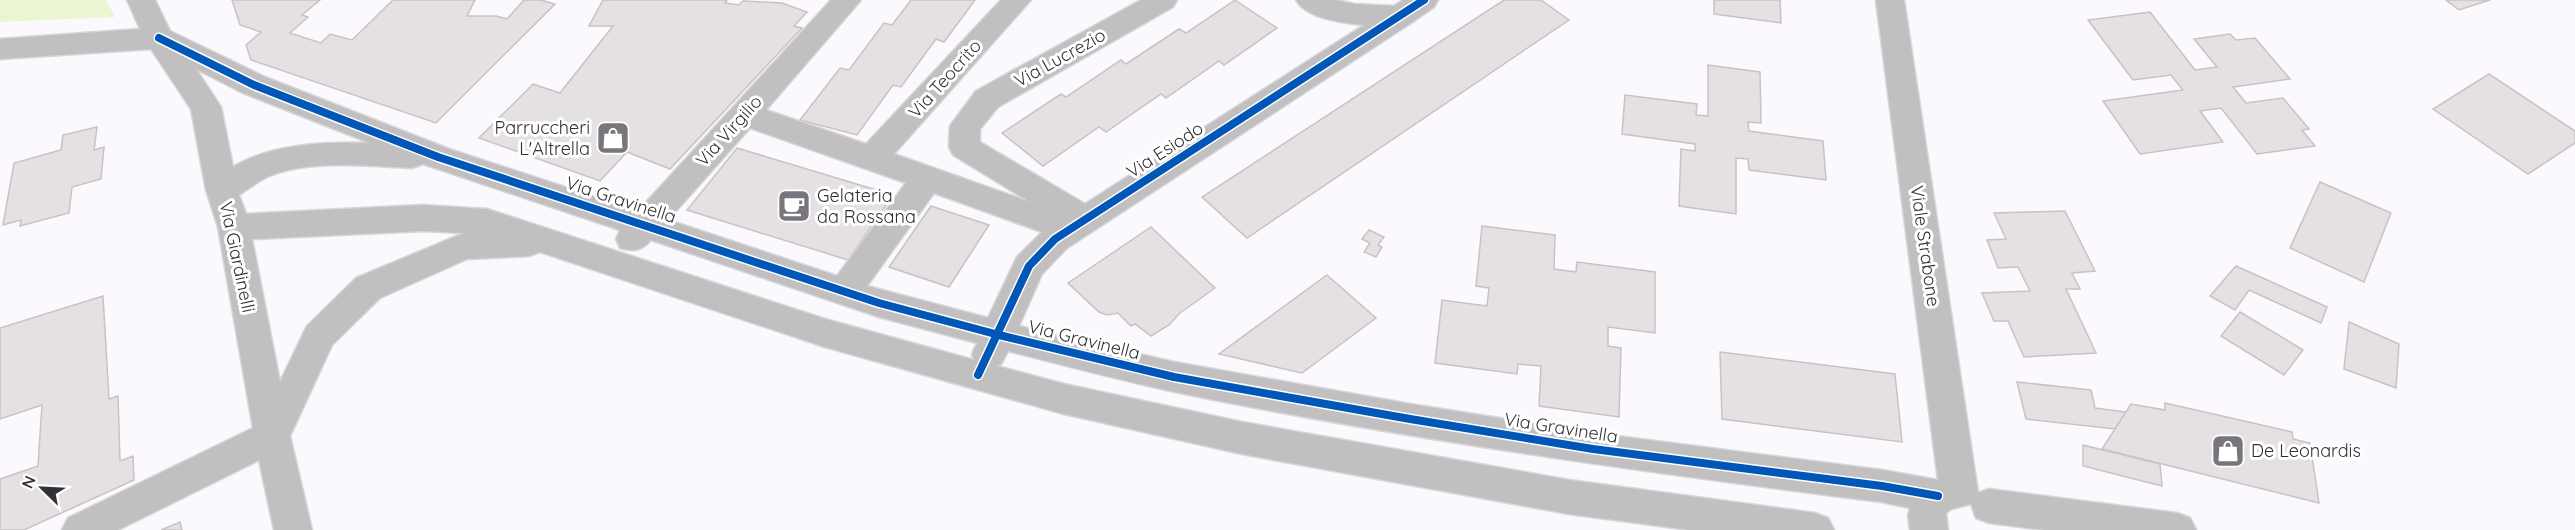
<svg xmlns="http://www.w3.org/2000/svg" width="2575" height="530" viewBox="0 0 2575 530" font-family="Quicksand,sans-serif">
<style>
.green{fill:#eaf6d2}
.building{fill:#e5e0e1;stroke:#c7c3c4;stroke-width:1.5}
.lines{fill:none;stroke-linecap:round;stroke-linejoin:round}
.minor-casing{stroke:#d7d6d8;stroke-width:3}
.minor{fill:#c1bfbf;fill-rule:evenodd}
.cycleway-casing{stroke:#fff;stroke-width:11}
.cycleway{stroke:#0057b8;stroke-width:8}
.labels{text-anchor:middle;stroke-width:6;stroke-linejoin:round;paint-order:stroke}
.street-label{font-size:18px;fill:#323036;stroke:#fff}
.poi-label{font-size:18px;fill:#323036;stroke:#fff;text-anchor:start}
</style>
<rect width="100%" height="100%" fill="#fbf9fd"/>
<!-- green -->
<path class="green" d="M0 0H106L115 17 0 22Z"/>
<!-- building -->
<g class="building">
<path d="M232 0H320L302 15 308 17 290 33 321 43 330 34 352 40 393 0H475L467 16H496L507 19 524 0H541L555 4 436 123 251 60 246 45 261 32 240 25Z"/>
<path d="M603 0H727L725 3 739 5 743 1 782 3 807 12 794 26 802 28 670 169 627 152 600 181 479 138 533 84 560 93 613 26H589Z"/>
<path d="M911 0H975L944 42 936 39 901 87 893 85 857 135 800 120 840 68 849 70 884 23 892 25Z"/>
<path d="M1235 0 1277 28 1224 65 1219 61 1166 98 1161 94 1106 132 1099 127 1043 166 1002 133 1061 94 1066 97 1121 60 1126 64 1179 29 1186 33Z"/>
<path d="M1504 0H1541L1569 20 1247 238 1202 197Z"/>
<path d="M1714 0H1780L1781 23 1714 14Z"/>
<path d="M2446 0H2490L2459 10Z"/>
<path d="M2150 12 2195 70 2217 67 2194 39 2230 34 2236 40 2255 38 2290 79 2233 87 2246 103 2283 98 2309 129 2302 130 2315 146 2257 154 2221 108 2200 111 2223 142 2140 154 2103 101 2183 90 2171 75 2133 80 2088 20Z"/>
<path d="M1708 65 1760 72 1761 123 1748 122 1749 131 1823 141 1826 180 1749 170 1748 159 1736 158V214L1679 206 1681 149 1695 151V144L1622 134 1625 95 1697 104 1696 115 1708 116Z"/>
<path d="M2489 74 2575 131V143L2528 174 2433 109Z"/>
<path d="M97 127 94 150 104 147 101 179 72 187 69 213 20 226 21 220 3 225 14 163 61 150 63 135Z"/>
<path d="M737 148 893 195 848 260 687 210Z"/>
<path d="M2320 182 2391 213 2364 282 2290 248Z"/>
<path d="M931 206 989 225 949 287 889 267Z"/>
<path d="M2065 211 2095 271 2072 273 2080 289H2066L2096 353 2024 357 2008 321H1994L1982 293 2030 291 2018 267 1998 268 1987 240 2006 239 1994 213Z"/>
<path d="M1482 226 1555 235 1554 269 1576 272 1577 262 1655 272V333L1608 327V346L1621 348 1619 417 1539 406 1541 366 1518 364 1517 374 1435 363 1442 300 1487 306 1489 288 1476 286Z"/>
<path d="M1151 227 1215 288 1180 313 1169 325 1151 336 1135 324 1131 326 1118 313 1107 315 1099 312 1068 283Z"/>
<path d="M1369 230 1384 237 1378 245 1382 247 1376 257 1364 252 1370 243 1362 239Z"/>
<path d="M2236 266 2327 307 2321 323 2249 290 2235 310 2210 296Z"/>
<path d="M1327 275 1376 318 1302 373 1219 354Z"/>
<path d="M103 296 109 399 118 396 120 461 133 456 134 480 24 530H0V479L38 466 42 405 0 419V328Z"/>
<path d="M2240 312 2303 350 2284 375 2221 336Z"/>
<path d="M2349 322 2399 344 2396 388 2344 369Z"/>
<path d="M1720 352 1895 374 1902 442 1722 419Z"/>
<path d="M2017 382 2091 390 2095 408 2126 412 2115 429 2026 419Z"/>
<path d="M2165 403 2292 432 2293 439 2310 443 2319 503 2102 449 2131 404 2165 410Z"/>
<path d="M2083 445 2160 464 2162 486 2083 466Z"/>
<path d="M180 522 182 530H161Z"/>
</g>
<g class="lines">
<!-- minor casing -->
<g class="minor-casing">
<path id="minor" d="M127 0H155L170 31 265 77 449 149 638 211 831 0H861L766 110 866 144 1001 0H1031L894 154 1030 202 953 155 949 147 950 126 976 91 1141 0H1177L1173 7 998 107 980 129V142L1085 204 1364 25C1344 23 1307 19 1296 0H1336L1354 4 1394 6 1403 0H1438L1434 7 1411 23 1067 248 1042 274 1019 326 1174 362 1410 404 1593 433 1882 470 1938 480 1876 0H1904L1978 493 1989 489 2177 513 2190 518 2196 530H2045L1989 523 1976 518 1971 504 1951 509 1946 513 1948 530H1910L1908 515 1910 508 1882 502C1645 472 1409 440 1175 392 1119 380 1063 365 1008 351L1001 364 997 366 1064 384 1242 422 1569 480 1815 513 1828 518 1834 530H1690L1569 514 1242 454 1064 414 825 347 540 252 529 256 467 259 380 298 332 345 290 436 312 530H274L259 460 118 530H62L68 518 253 428 218 227 206 190 191 109 151 49 0 59V39L140 29ZM196 69 243 93 370 143C324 142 273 143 233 167L221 107ZM750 128 906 183 837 276 668 220ZM423 164 620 230 616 239 620 248C634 252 641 251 651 240L879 317 977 343 972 354 974 360 825 319 487 209 423 205 246 214 239 195C248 189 257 182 267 177 307 159 369 166 412 168ZM934 193 1042 232 1017 257 988 318 867 286ZM423 231 464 233 356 278 307 326 280 382 252 239Z"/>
</g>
<!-- minor -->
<use href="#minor" class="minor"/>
<!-- cycleway casing -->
<g class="cycleway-casing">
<g id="cycleway">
<path d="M159 38 254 85 438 157 879 303 999 335 1174 377 1410 419 1593 449 1882 486 1938 496"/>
<path d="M978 375 1029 266 1055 239 1424 0"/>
</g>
</g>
<!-- cycleway -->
<use href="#cycleway" class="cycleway"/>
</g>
<!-- icons -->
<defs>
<g id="shop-square" transform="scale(1.725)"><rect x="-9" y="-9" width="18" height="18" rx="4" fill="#78767c" stroke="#fff"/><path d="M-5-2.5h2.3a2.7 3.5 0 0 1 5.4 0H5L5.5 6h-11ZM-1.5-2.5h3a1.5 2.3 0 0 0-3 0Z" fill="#fff"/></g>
<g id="cafe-square" transform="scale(1.725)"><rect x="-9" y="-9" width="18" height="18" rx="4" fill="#78767c" stroke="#fff"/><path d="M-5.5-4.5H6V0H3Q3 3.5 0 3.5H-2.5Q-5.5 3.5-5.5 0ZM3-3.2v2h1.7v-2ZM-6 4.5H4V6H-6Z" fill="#fff"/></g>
</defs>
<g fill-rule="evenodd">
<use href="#shop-square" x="613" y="138"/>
<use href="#cafe-square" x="794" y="206"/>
<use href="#shop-square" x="2228" y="451"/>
</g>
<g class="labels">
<!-- street labels -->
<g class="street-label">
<text transform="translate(1060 58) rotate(-29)" y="6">Via Lucrezio</text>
<text transform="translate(945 79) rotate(-48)" y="6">Via Teocrito</text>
<text transform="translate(729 131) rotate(-48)" y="6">Via Virgilio</text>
<text transform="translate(1165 150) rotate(-33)" y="6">Via Esiodo</text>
<text transform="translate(621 200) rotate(18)" y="6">Via Gravinella</text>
<text transform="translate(1925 246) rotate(82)" y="6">Viale Strabone</text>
<text transform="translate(237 257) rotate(78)" y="6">Via Giardinelli</text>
<text transform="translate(1084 340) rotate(14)" y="6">Via Gravinella</text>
<text transform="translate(1561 428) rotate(9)" y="6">Via Gravinella</text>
</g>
<!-- poi labels -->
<g class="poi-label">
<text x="590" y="134" text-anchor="end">Parruccheri<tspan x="590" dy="21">L'Altrella</tspan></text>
<text x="817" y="202">Gelateria<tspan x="817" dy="21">da Rossana</tspan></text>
<text x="2251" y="457">De Leonardis</text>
</g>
</g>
<!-- north arrow -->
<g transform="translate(42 488) rotate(294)" stroke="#ffffff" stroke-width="4.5" paint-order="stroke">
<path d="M0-4.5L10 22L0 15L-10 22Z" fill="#323036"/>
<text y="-9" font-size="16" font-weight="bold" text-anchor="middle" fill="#323036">N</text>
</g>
</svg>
